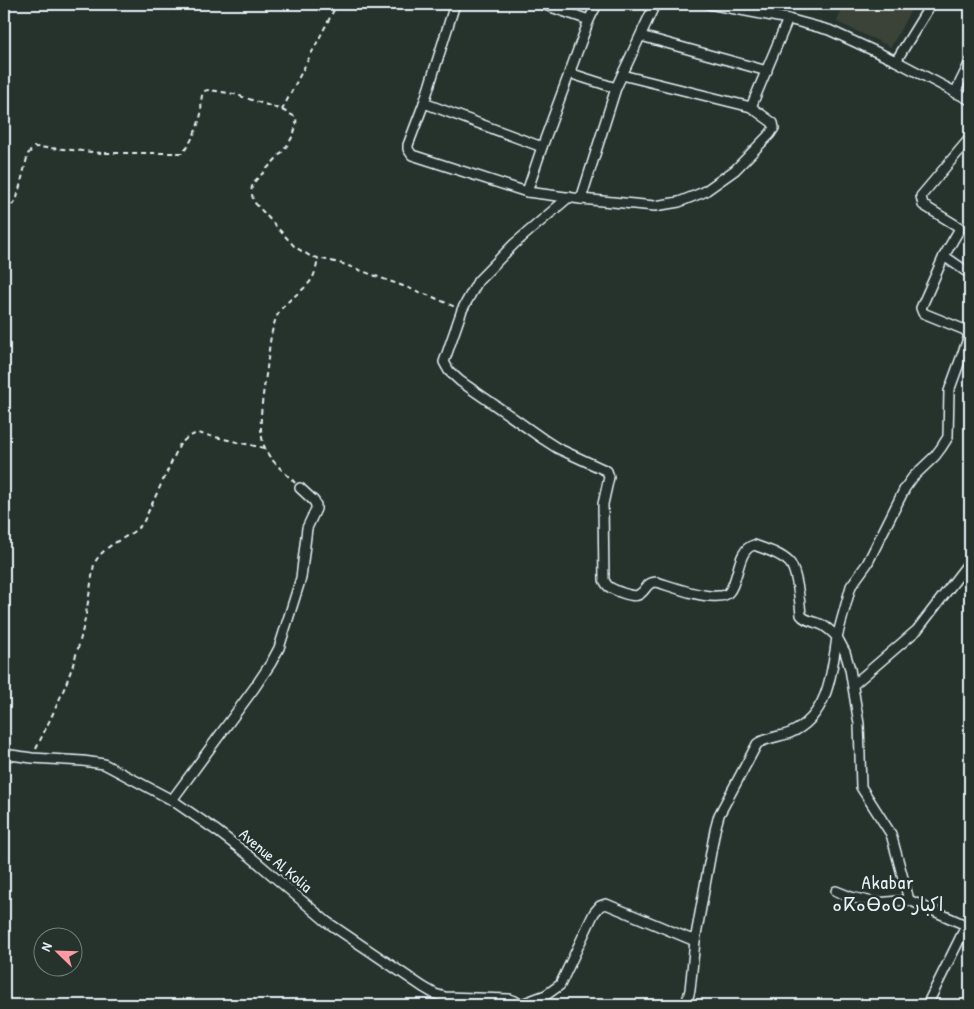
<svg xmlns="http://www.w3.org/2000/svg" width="974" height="1009" viewBox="0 0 974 1009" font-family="'Patrick Hand','Playpen Sans Arabic','Noto Sans Tifinagh',sans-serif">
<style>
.built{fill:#3b4239}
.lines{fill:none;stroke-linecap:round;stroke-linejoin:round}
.minor-casing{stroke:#e8f1f8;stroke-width:12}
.path{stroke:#e8f1f8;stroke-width:2;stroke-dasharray:5 4;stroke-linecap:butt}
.minor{stroke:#26332d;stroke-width:9}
.labels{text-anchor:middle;stroke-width:5;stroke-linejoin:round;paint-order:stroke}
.street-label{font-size:16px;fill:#e8f1f8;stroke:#26332d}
.quarter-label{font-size:19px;letter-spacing:1px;fill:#e8f1f8;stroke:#26332d}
</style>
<rect width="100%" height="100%" fill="#26332d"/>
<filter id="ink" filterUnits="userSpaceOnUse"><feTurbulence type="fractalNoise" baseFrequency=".02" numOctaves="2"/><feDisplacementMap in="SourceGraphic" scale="10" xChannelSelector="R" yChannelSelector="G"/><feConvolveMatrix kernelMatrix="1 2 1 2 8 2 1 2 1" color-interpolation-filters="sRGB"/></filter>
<g filter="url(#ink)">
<!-- built -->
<path class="built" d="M844 4H914L891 47 837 22Z"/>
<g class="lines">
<!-- minor casing -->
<g class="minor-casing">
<g id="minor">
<path d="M455 4 424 103 408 145V149L412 155 527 192 581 199 655 206 679 202 704 192 735 170 770 134 774 128 773 123 751 107 622 75"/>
<path d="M709 4 788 19 829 30 896 61 970 100"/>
<path d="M589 20 597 4"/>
<path d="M641 36 767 71"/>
<path d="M896 61 931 4"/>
<path d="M569 73 616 88"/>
<path d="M955 93 970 62"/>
<path d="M424 103 542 147 589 20 542 4"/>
<path d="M751 107 788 19"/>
<path d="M970 138 921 196 923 205 959 227V230L944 256 921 308 923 313 965 330 969 336 949 391 948 437 941 448 935 456 913 477 905 488 867 564 851 586 837 637 845 652 850 669 859 724 861 787 891 834 909 900 970 927"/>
<path d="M527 192 542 147"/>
<path d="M569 197 514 244 478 281 462 310 444 362 449 371 460 381 499 408 543 439 557 448 607 471 609 477 603 504 604 580C605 582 606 584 608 586 613 590 633 598 638 595 647 591 645 582 657 582 673 587 702 598 718 596 722 596 727 595 729 592 739 581 737 549 754 545 765 549 780 553 789 562 797 570 800 603 801 615 806 622 816 621 824 626 829 629 833 633 837 637 832 673 828 717 790 733 782 736 762 739 757 744L719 815 715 830 695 941 690 990 686 1005"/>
<path d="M581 199 616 88 655 4"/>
<path d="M944 256 970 274"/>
<path d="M853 685 917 630 967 565 970 559"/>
<path d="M4 754 32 758 83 761 104 764 172 800 217 831 251 857 327 922 423 987 435 994 445 997 509 999 515 1001 520 1005"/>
<path d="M172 800 255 687 271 663 279 648 301 578 307 528 316 509V505L314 501 300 488"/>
<path d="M836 891 851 897 877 903 909 900"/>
<path d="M519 1005 546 995 560 985 594 913 600 906 606 904 695 941"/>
<path d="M927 1005 970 918"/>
</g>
</g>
<!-- path -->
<g class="path">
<path d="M282 110 337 4"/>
<path d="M4 210 13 204 17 198 28 154 34 147 63 149 101 153H182C191 144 198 127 201 114 202 107 200 99 203 93 205 90 206 90 210 90L234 94 282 110 296 117C299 139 276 158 263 173 260 176 255 180 253 184 250 190 252 197 255 203L295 247 310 256 343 264 433 297 455 307"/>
<path d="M295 483C286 473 269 460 265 448 256 428 264 390 267 368 269 351 270 332 277 316 285 299 305 292 313 277 316 271 317 264 318 258"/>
<path d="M36 749C50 719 66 689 75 658 85 628 89 595 94 564 106 541 127 541 143 523L180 444 188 437 197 433 264 448"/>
</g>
<!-- minor -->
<use href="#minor" class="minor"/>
</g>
</g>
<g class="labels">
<!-- street labels -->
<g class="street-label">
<text transform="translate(276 860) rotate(40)" y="6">Avenue Al Kolia</text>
</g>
<!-- quarter labels -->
<g class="quarter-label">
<text x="888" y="889">Akabar<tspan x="888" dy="22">ⴰⴽⴰⴱⴰⵔ اكبار</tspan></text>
</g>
</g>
<!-- margin -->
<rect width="974" height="1009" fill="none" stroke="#26332d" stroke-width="20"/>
<rect x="10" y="10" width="954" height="989" fill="none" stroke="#e8f1f8" stroke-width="2" filter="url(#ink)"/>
<!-- north arrow -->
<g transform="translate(58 952) rotate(293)"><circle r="24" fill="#26332d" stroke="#747f7e"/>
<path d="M0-4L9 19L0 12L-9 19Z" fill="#ff9aa2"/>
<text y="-8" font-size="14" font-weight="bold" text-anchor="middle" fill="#e8f1f8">N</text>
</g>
</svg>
